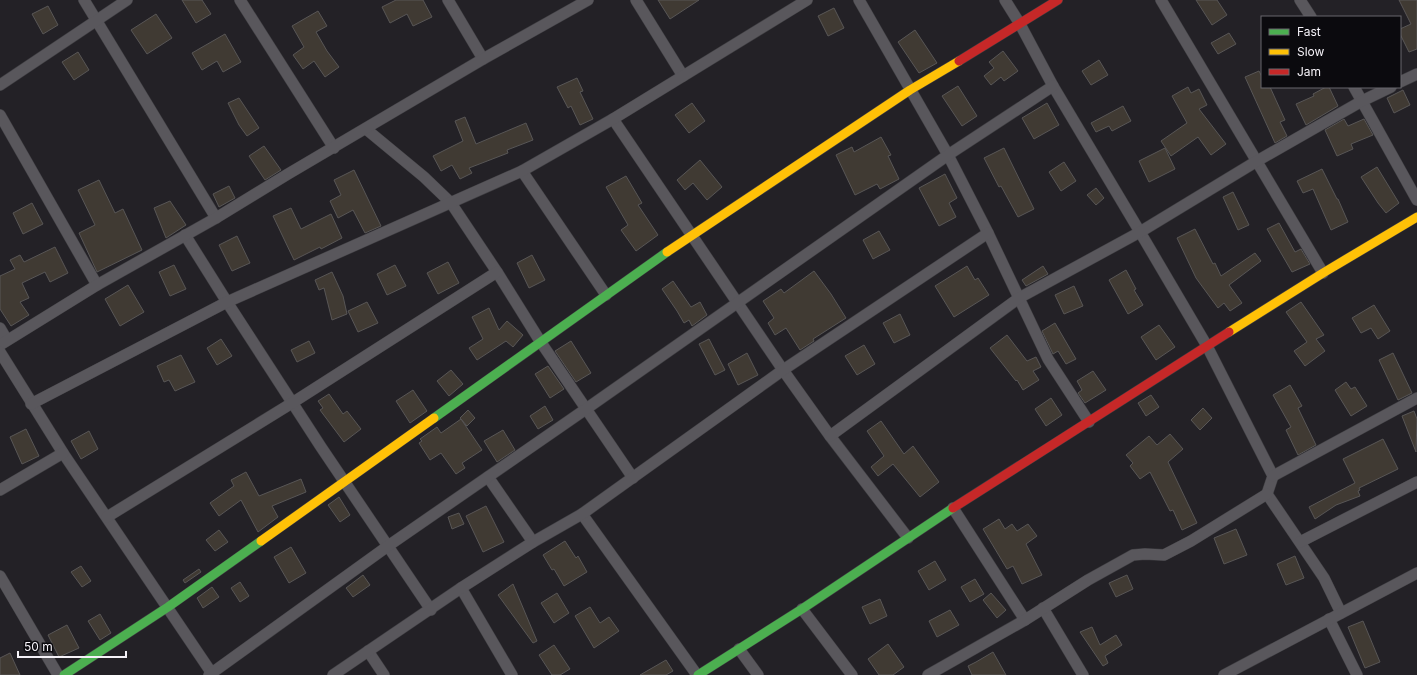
<svg xmlns="http://www.w3.org/2000/svg" width="1417" height="675" viewBox="0 0 1417 675" font-family="Inter,sans-serif">
<style>
.building{fill:#403a33;stroke:#585656}
.lines{fill:none;stroke-linecap:round;stroke-linejoin:round}
.street-casing{stroke:#3e3d41;stroke-width:12}
.fast-casing{stroke:#3e3d41;stroke-width:10}
.slow-casing{stroke:#3e3d41;stroke-width:10}
.jam-casing{stroke:#3e3d41;stroke-width:10}
.street{stroke:#59575c;stroke-width:11}
.fast{stroke:#4caf50;stroke-width:9}
.slow{stroke:#ffc107;stroke-width:9}
.jam{stroke:#c62828;stroke-width:9}
</style>
<rect width="100%" height="100%" fill="#232126"/>
<!-- building -->
<g class="building">
<path d="M182 0H202L211 14 196 23Z"/>
<path d="M396 0H423L432 17 413 26 407 14 390 23 382 7Z"/>
<path d="M658 0H699L670 19Z"/>
<path d="M1196 0H1217L1227 15 1212 25Z"/>
<path d="M1399 0H1417V49L1409 52 1400 34V29L1411 24Z"/>
<path d="M48 6 58 25 43 34 32 14Z"/>
<path d="M834 8 844 28 828 36 818 16Z"/>
<path d="M318 11 327 26 316 32 327 51 339 67 325 77 314 61 303 69 293 55 304 47 292 26Z"/>
<path d="M156 14 172 38 147 54 131 30Z"/>
<path d="M915 30 937 63 919 73 898 42Z"/>
<path d="M1229 33 1236 44 1218 54 1211 43Z"/>
<path d="M225 34 241 62 223 72 217 61 202 70 192 53Z"/>
<path d="M1003 51 1018 71 1004 81 1001 77 991 85 984 76 994 68 989 62Z"/>
<path d="M78 52 89 70 74 80 62 62Z"/>
<path d="M1099 60 1108 75 1091 85 1082 71Z"/>
<path d="M1259 71 1262 77V87H1270L1285 120 1280 122 1287 136 1275 143 1245 77Z"/>
<path d="M577 78 583 91 580 92 593 119 580 125 571 106 568 108 557 87Z"/>
<path d="M958 86 977 116 962 126 942 96Z"/>
<path d="M1188 87 1191 93 1199 89 1207 105 1199 109 1226 144 1211 155 1198 137 1171 156 1161 141 1187 123 1172 96Z"/>
<path d="M1326 87H1329L1338 106 1306 125 1296 104 1314 96 1313 94Z"/>
<path d="M1403 90 1410 105 1394 113 1387 98Z"/>
<path d="M239 98 259 128 247 136 239 125 228 103Z"/>
<path d="M692 103 705 121 689 133 675 115Z"/>
<path d="M1047 103 1059 125 1034 139 1022 118Z"/>
<path d="M1123 106 1131 121 1112 131 1109 126 1096 132 1091 123Z"/>
<path d="M465 117 476 144 526 123 533 140 507 150 508 153 469 168 472 173 460 179 452 165 441 171 433 156 463 141 455 121Z"/>
<path d="M1344 119 1348 126 1364 119 1373 135 1351 144 1353 149 1337 156 1325 130Z"/>
<path d="M881 137 891 155 888 156 899 179 880 189 877 184 855 195 836 155 852 147 854 152Z"/>
<path d="M264 146 281 170 265 180 249 156Z"/>
<path d="M1004 148 1034 209 1018 217 1001 186 999 187 984 158Z"/>
<path d="M1165 148 1175 169 1149 182 1139 161Z"/>
<path d="M700 160 722 187 707 200 693 183 685 190 677 180Z"/>
<path d="M1064 162 1076 181 1061 191 1049 172Z"/>
<path d="M1377 167 1399 203 1386 213 1378 203 1361 177Z"/>
<path d="M1322 169 1337 199H1338L1348 222 1331 230 1313 189 1303 193 1297 181Z"/>
<path d="M354 170 381 226 365 233 353 210 338 218 330 201 341 195 334 180Z"/>
<path d="M945 174 957 198 949 203 956 217 939 226 919 188Z"/>
<path d="M626 176 642 203 638 205 658 235 636 251 621 230 628 225 606 187Z"/>
<path d="M99 180 115 213 123 209 142 250 97 272 79 233 95 225 78 190Z"/>
<path d="M229 186 235 198 219 207 213 194Z"/>
<path d="M1096 188 1104 198 1096 205 1087 195Z"/>
<path d="M1233 192 1249 225 1238 230 1223 197Z"/>
<path d="M170 201 186 225 166 238 154 208Z"/>
<path d="M32 203 43 224 23 234 13 213Z"/>
<path d="M291 208 301 229 331 214 342 238 321 249 320 247 294 260 273 216Z"/>
<path d="M1279 223 1295 252 1301 249 1310 264 1292 272 1267 229Z"/>
<path d="M1195 229 1213 264 1215 263 1221 276 1255 253 1261 261 1229 285 1242 303 1230 311 1224 303 1218 308 1196 278 1177 238Z"/>
<path d="M879 231 890 250 873 259 863 240Z"/>
<path d="M237 236 250 263 232 271 219 245Z"/>
<path d="M55 247 68 273 50 282 45 272 22 283 29 298 20 302 29 315 11 326 0 309V276L15 269 10 260 20 255 24 262Z"/>
<path d="M532 255 545 280 529 288 517 263Z"/>
<path d="M448 262 459 283 438 294 427 273Z"/>
<path d="M174 265 186 289 170 296 159 272Z"/>
<path d="M395 265 406 286 387 295 377 274Z"/>
<path d="M967 266 975 280 978 278 989 295 954 317 935 286Z"/>
<path d="M1043 266 1048 274 1026 286 1022 280Z"/>
<path d="M1126 270 1136 289 1134 290 1143 305 1128 314 1109 280Z"/>
<path d="M814 271 831 294 846 318 813 339 814 341 800 350 786 328 775 335 768 323 774 318 763 301 781 289 784 293Z"/>
<path d="M332 272 343 296 347 314 332 320 324 288 319 290 315 280Z"/>
<path d="M673 281 691 307 700 302 707 315 692 326 689 320 684 323 677 311 662 289Z"/>
<path d="M128 285 144 312 120 326 105 299Z"/>
<path d="M1074 286 1083 306 1064 314 1055 295Z"/>
<path d="M367 302 378 323 358 332 348 311Z"/>
<path d="M1301 302 1324 335 1316 339 1325 351 1305 366 1294 351 1307 342 1286 312Z"/>
<path d="M1374 305 1390 331 1378 339 1371 328 1361 333 1352 318Z"/>
<path d="M489 308 499 330 507 321 523 335 513 347 506 341 477 360 469 348 483 339 472 317Z"/>
<path d="M900 314 910 335 894 343 883 323Z"/>
<path d="M1055 323 1076 359 1066 364 1058 351 1053 354 1042 331Z"/>
<path d="M1159 325 1175 347 1156 360 1141 337Z"/>
<path d="M1007 335 1027 361 1036 357 1041 367 1033 371 1039 380 1023 390 1017 380 1016 381 990 348Z"/>
<path d="M221 339 232 356 217 365 207 348Z"/>
<path d="M709 339 725 370 715 375 699 344Z"/>
<path d="M309 341 315 353 297 362 291 350Z"/>
<path d="M571 341 591 373 576 382 555 351Z"/>
<path d="M864 345 875 364 857 375 845 356Z"/>
<path d="M747 353 758 375 738 385 728 364Z"/>
<path d="M1393 353 1412 393 1398 400 1379 360Z"/>
<path d="M181 355 195 382 175 391 169 380 164 382 157 366Z"/>
<path d="M548 366 564 389 550 398 535 374Z"/>
<path d="M451 370 463 384 449 396 437 381Z"/>
<path d="M1093 371 1106 390 1085 403 1078 393 1082 390 1077 381Z"/>
<path d="M1346 382 1351 389 1355 387 1367 406 1351 416 1335 390Z"/>
<path d="M1290 385 1302 406 1298 408 1316 445 1298 455 1286 430 1291 427 1273 395Z"/>
<path d="M413 390 427 411 410 423 396 401Z"/>
<path d="M329 394 343 414 347 411 361 429 344 442 320 410 323 408 318 401Z"/>
<path d="M1151 395 1159 407 1146 416 1138 403Z"/>
<path d="M1051 398 1062 415 1046 426 1035 409Z"/>
<path d="M545 406 553 420 538 429 530 416Z"/>
<path d="M1203 408 1212 418 1200 430 1191 420Z"/>
<path d="M468 410 475 418 467 426 460 418Z"/>
<path d="M1414 411 1417 419 1416 452 1402 416Z"/>
<path d="M461 419 482 450 462 463 465 468 456 474 441 453 430 460 419 443 422 441 420 439 437 427 441 433Z"/>
<path d="M881 421 904 454 913 446 939 482 920 497 893 464 878 476 871 467 884 456 867 431Z"/>
<path d="M26 429 39 456 22 464 10 437Z"/>
<path d="M503 430 515 450 497 462 484 441Z"/>
<path d="M89 431 98 449 81 459 71 441Z"/>
<path d="M1170 434 1183 449 1168 462 1197 523 1182 530 1173 510 1170 511 1150 472 1140 479 1130 466 1133 463 1126 455 1149 436 1157 445Z"/>
<path d="M1383 439 1398 469 1359 488 1360 490 1358 491 1360 496 1336 505 1315 519 1309 507 1355 483 1343 459Z"/>
<path d="M246 472 259 496 301 479 306 492 272 506 278 517 258 532 241 500 219 516 210 503 234 486 231 480Z"/>
<path d="M339 497 350 515 340 522 328 505Z"/>
<path d="M486 506 504 542 483 552 466 516Z"/>
<path d="M459 513 464 524 452 529 448 517Z"/>
<path d="M999 519 1005 529 1012 524 1017 531 1028 524 1037 536 1026 544 1042 575 1022 584 1013 566 1007 569 983 529Z"/>
<path d="M1236 529 1247 555 1224 564 1214 538Z"/>
<path d="M219 530 228 542 215 551 206 540Z"/>
<path d="M565 541 576 558 578 556 587 572 564 586 554 569 552 570 543 555Z"/>
<path d="M291 547 306 573 289 583 274 557Z"/>
<path d="M1295 556 1304 578 1286 585 1277 564Z"/>
<path d="M935 561 946 580 929 590 918 571Z"/>
<path d="M81 566 91 581 82 587 71 572Z"/>
<path d="M199 569 201 572 185 583 183 580Z"/>
<path d="M363 575 370 585 353 597 346 588Z"/>
<path d="M1127 575 1133 589 1116 597 1109 583Z"/>
<path d="M975 579 984 594 970 602 961 587Z"/>
<path d="M240 582 249 596 240 602 231 588Z"/>
<path d="M513 584 537 641 533 643 498 595Z"/>
<path d="M212 587 219 597 203 608 197 598Z"/>
<path d="M557 593 569 613 554 623 541 603Z"/>
<path d="M991 593 1006 610 997 618 983 600Z"/>
<path d="M880 599 887 616 870 624 862 607Z"/>
<path d="M590 607 600 623 609 617 619 631 594 648 575 616Z"/>
<path d="M950 610 959 625 937 637 929 621Z"/>
<path d="M100 614 111 633 100 640 88 621Z"/>
<path d="M1363 621 1380 662 1365 668 1348 627Z"/>
<path d="M67 625 79 648 59 657 48 635Z"/>
<path d="M1092 627 1100 645 1116 635 1122 645 1105 656 1108 663 1103 666 1080 632Z"/>
<path d="M888 644 904 667 893 675H879L868 659Z"/>
<path d="M554 645 570 669 560 675H552L539 655Z"/>
<path d="M993 652 1006 675H972L968 666 976 662Z"/>
<path d="M10 653 20 675H0V658Z"/>
<path d="M666 660 673 671 666 675H640Z"/>
</g>
<g class="lines">
<!-- street casing -->
<g class="street-casing">
<g id="street">
<path d="M84 0 216 218"/>
<path d="M240 0 334 148"/>
<path d="M448 0 483 59"/>
<path d="M636 0 683 76"/>
<path d="M859 0 948 155 988 233 1048 359 1089 422"/>
<path d="M1005 0 1020 24 1053 86 1140 232 1207 346 1273 476 1267 494 1324 578 1341 613"/>
<path d="M1161 0 1323 273"/>
<path d="M1300 0 1311 17"/>
<path d="M1400 82 1417 74"/>
<path d="M0 85 127 0"/>
<path d="M1354 87 1417 200"/>
<path d="M0 115 97 285"/>
<path d="M613 119 783 370 830 436 908 538"/>
<path d="M366 129 424 177 451 203 497 272 540 341 633 478"/>
<path d="M522 171 606 295"/>
<path d="M185 235 227 302 321 447 431 610"/>
<path d="M0 328 7 340"/>
<path d="M0 345 97 285 216 218 288 174 483 59 588 0"/>
<path d="M0 352 63 453 213 675"/>
<path d="M31 404 227 302 522 171 613 119 807 0"/>
<path d="M830 436 1019 298 1140 232 1257 161 1362 101 1391 87"/>
<path d="M1273 476 1417 398"/>
<path d="M488 477 533 542"/>
<path d="M0 490 63 453"/>
<path d="M953 508 1025 620"/>
<path d="M582 514 697 675"/>
<path d="M107 517 292 403 497 272"/>
<path d="M1300 542 1417 482"/>
<path d="M0 576 58 675"/>
<path d="M461 588 512 675"/>
<path d="M1043 608 1083 675"/>
<path d="M802 609 852 675"/>
<path d="M1329 619 1357 675"/>
<path d="M739 649 758 675"/>
<path d="M368 651 384 675"/>
<path d="M209 675 388 546 586 409 948 155 1053 86"/>
<path d="M333 675 461 588 533 542 582 514 783 370 988 233"/>
<path d="M928 675 1025 620 1088 580 1133 555 1145 554 1164 555 1191 541 1267 494"/>
<path d="M1224 675 1417 573"/>
</g>
</g>
<!-- fast casing -->
<g class="fast-casing">
<g id="fast">
<path d="M434 418 667 252"/>
<path d="M64 675 168 607 261 541"/>
<path d="M698 675 802 609 953 508"/>
</g>
</g>
<!-- slow casing -->
<g class="slow-casing">
<g id="slow">
<path d="M667 252 910 90 959 61"/>
<path d="M1229 332 1323 273 1417 217"/>
<path d="M261 541 434 418"/>
</g>
</g>
<!-- jam casing -->
<g class="jam-casing">
<g id="jam">
<path d="M959 61 1058 0"/>
<path d="M953 508 1229 332"/>
</g>
</g>
<!-- street -->
<use href="#street" class="street"/>
<!-- fast -->
<use href="#fast" class="fast"/>
<!-- slow -->
<use href="#slow" class="slow"/>
<!-- jam -->
<use href="#jam" class="jam"/>
</g>
<!-- legend -->
<rect x="1261" y="16" width="140" height="72" fill="#0b0a0e" stroke="#69676c"/>
<rect x="1269" y="29" width="20" height="6" fill="#4caf50" stroke="#69676c"/>
<text x="1297" y="36" font-size="12" fill="#f5f2f8">Fast</text>
<rect x="1269" y="49" width="20" height="6" fill="#ffc107" stroke="#69676c"/>
<text x="1297" y="56" font-size="12" fill="#f5f2f8">Slow</text>
<rect x="1269" y="69" width="20" height="6" fill="#c62828" stroke="#69676c"/>
<text x="1297" y="76" font-size="12" fill="#f5f2f8">Jam</text>
<!-- scale -->
<path d="M18 651v6h108v-6" fill="none" stroke="#f5f2f8" stroke-width="2"/>
<text x="24" y="651" font-size="12" fill="#f5f2f8" stroke="#0b0a0e" stroke-width="3" paint-order="stroke">50 m</text>
</svg>
